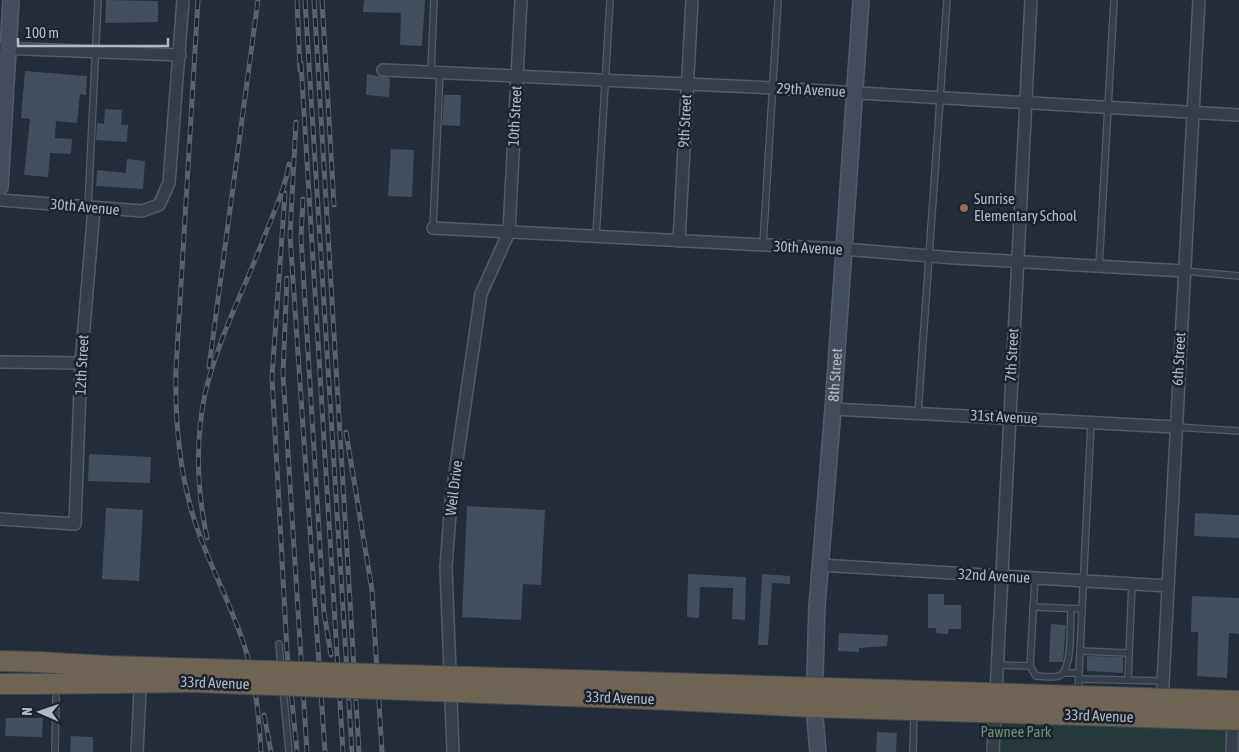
<svg xmlns="http://www.w3.org/2000/svg" width="1239" height="752" viewBox="0 0 1239 752" font-family="'Asap Condensed',sans-serif">
<style>
.green{fill:#26393a}
.building{fill:#444f5d}
.lines{fill:none;stroke-linecap:round;stroke-linejoin:round}
.lane-casing{stroke:#545c66;stroke-width:8}
.street-casing{stroke:#545c66;stroke-width:14}
.secondary-casing{stroke:#545c66;stroke-width:18}
.highway-casing{stroke:#414953;stroke-width:22}
.lane{stroke:#363e49;stroke-width:5.5}
.street{stroke:#363e49;stroke-width:11}
.secondary{stroke:#444d5b;stroke-width:15}
.highway{stroke:#6e6454;stroke-width:20}
.rail-casing{stroke:#586270;stroke-width:5}
.rail{stroke:#1c232d;stroke-width:3;stroke-dasharray:9;stroke-linecap:butt}
.highway-bridge-casing{stroke:#414953;stroke-width:22;stroke-linecap:butt}
.highway-bridge{stroke:#6e6454;stroke-width:20}
.education-dot{fill:#8d6e63;stroke:#1c232d;stroke-width:2}
.labels{text-anchor:middle;stroke-width:5;stroke-linejoin:round;paint-order:stroke}
.street-label{font-size:15px;fill:#b1b9c5;stroke:#1c232d}
.poi-label{font-size:15px;fill:#b1b9c5;stroke:#1c232d;text-anchor:start}
.park-label{font-size:15px;fill:#6a9474;stroke:#1c232d}
</style>
<rect width="100%" height="100%" fill="#232c38"/>
<!-- green -->
<path class="green" d="M994 711 1239 720V752H993Z"/>
<!-- building -->
<g class="building">
<path d="M106 0 158 1V22L105 23Z"/>
<path d="M364 0H425L422 46 400 45 401 13 363 12Z"/>
<path d="M25 71 87 76 86 95 80 94 77 123 56 121 55 138 72 139 71 154 50 153 48 177 24 175 30 119 21 118Z"/>
<path d="M367 74 390 78 389 97 366 95Z"/>
<path d="M444 95H461L460 126 442 125Z"/>
<path d="M105 109 122 110 121 125H128L127 142 96 140 97 123 104 124Z"/>
<path d="M391 149 414 150 412 197 388 196Z"/>
<path d="M127 159 145 161 143 189 96 186 97 170 126 173Z"/>
<path d="M89 454 151 457 150 483 88 481Z"/>
<path d="M467 506 545 510 541 585 523 584 521 620 462 617Z"/>
<path d="M106 508 143 510 139 581 102 579Z"/>
<path d="M1195 513 1239 515V538L1194 536Z"/>
<path d="M688 574 746 577 745 620 732 619 733 588 700 587 699 618 687 617Z"/>
<path d="M762 574 790 576V584L772 583 768 645H758Z"/>
<path d="M928 594H944V605H961V629H949L948 634 936 633V628H928Z"/>
<path d="M1192 596 1239 598V634L1229 633 1227 678 1197 676 1198 632H1191Z"/>
<path d="M1051 624 1066 625 1063 662H1049Z"/>
<path d="M839 633 888 635 887 646 859 648V652L838 651Z"/>
<path d="M1087 656 1123 657V673L1087 671Z"/>
<path d="M6 718H43L42 737 5 736Z"/>
<path d="M877 732 897 733 896 752H876Z"/>
<path d="M71 736 93 737V752H70Z"/>
</g>
<g class="lines">
<!-- lane casing -->
<g class="lane-casing">
<g id="lane">
<path d="M431 71 434 0"/>
<path d="M88 207 98 0"/>
<path d="M433 228 440 71"/>
<path d="M596 236 610 0"/>
<path d="M763 245 778 0"/>
<path d="M1099 267 1114 0"/>
<path d="M1184 271 1239 276"/>
<path d="M918 413 947 0"/>
<path d="M1176 427 1239 431"/>
<path d="M1035 578 1030 666 1036 676C1043 676 1053 678 1059 676 1073 671 1070 623 1071 609"/>
<path d="M1033 607 1082 609"/>
<path d="M279 644 281 668"/>
<path d="M1080 651 1129 653"/>
<path d="M996 665 1030 666"/>
<path d="M1065 673H1079"/>
<path d="M1079 679 1163 681"/>
<path d="M1128 680 1132 584"/>
<path d="M283 689 289 752"/>
<path d="M1078 693 1091 423"/>
<path d="M55 752 56 697"/>
<path d="M913 752 914 713"/>
</g>
</g>
<!-- street casing -->
<g class="street-casing">
<g id="street">
<path d="M0 48 180 55"/>
<path d="M383 70 773 88 1239 115"/>
<path d="M0 200 142 211 159 205 169 183 183 0"/>
<path d="M433 228 843 249 955 258 1184 271"/>
<path d="M679 241 692 0"/>
<path d="M0 362 81 363"/>
<path d="M833 409 1175 427"/>
<path d="M0 519 75 524 81 363 94 208"/>
<path d="M820 565 1168 586"/>
<path d="M1162 702 1199 0"/>
<path d="M137 752 140 691"/>
<path d="M453 752 446 567 451 501 481 294 509 232 521 0"/>
<path d="M993 752 1031 0"/>
<path d="M1232 752 1233 720"/>
</g>
</g>
<!-- secondary casing -->
<g class="secondary-casing">
<g id="secondary">
<path d="M0 187 11 0"/>
<path id="s1" d="M818 752 814 707 817 606 833 409 861 0"/>
</g>
</g>
<!-- highway casing -->
<g class="highway-casing">
<g id="highway">
<path d="M0 661 38 662"/>
<path d="M671 683 1239 701"/>
<path d="M0 684H32"/>
<path d="M671 700 814 707 1239 720"/>
</g>
</g>
<!-- lane -->
<use href="#lane" class="lane"/>
<!-- street -->
<use href="#street" class="street"/>
<!-- secondary -->
<use href="#secondary" class="secondary"/>
<!-- highway -->
<use href="#highway" class="highway"/>
<!-- rail casing -->
<g class="rail-casing">
<g id="rail">
<path d="M198 0 176 369C175 415 178 460 190 505 203 555 231 601 246 651 256 684 259 718 261 752"/>
<path d="M297 0 300 70"/>
<path d="M305 0 352 752"/>
<path d="M314 0 359 752"/>
<path d="M322 0 334 205"/>
<path d="M301 63 343 752"/>
<path d="M296 122 290 235 325 752"/>
<path d="M285 193 272 377 287 651 297 752"/>
<path d="M303 199 301 237 324 613 331 655"/>
<path d="M287 278 283 374 307 752"/>
<path d="M209 367 258 0"/>
<path d="M346 432 372 590 382 752"/>
<path d="M207 538C197 490 195 442 205 394 217 341 244 290 263 240 272 216 285 190 289 164"/>
<path d="M264 715 271 752"/>
</g>
</g>
<!-- rail -->
<use href="#rail" class="rail"/>
<!-- highway-bridge casing -->
<g class="highway-bridge-casing">
<g id="highway-bridge">
<path d="M38 662 108 666 671 683"/>
<path d="M32 684 193 682 671 700"/>
</g>
</g>
<!-- highway-bridge -->
<use href="#highway-bridge" class="highway-bridge"/>
</g>
<!-- markers -->
<circle class="education-dot" cx="964" cy="208" r="5"/>
<g class="labels">
<!-- street labels -->
<g class="street-label">
<text transform="translate(811 90) rotate(3)" y="5">29th Avenue</text>
<text transform="translate(515 116) rotate(-87)" y="5">10th Street</text>
<text transform="translate(685 121) rotate(-87)" y="5">9th Street</text>
<text transform="translate(85 207) rotate(5)" y="5">30th Avenue</text>
<text transform="translate(808 248) rotate(3)" y="5">30th Avenue</text>
<text transform="translate(1012 355) rotate(-87)" y="5">7th Street</text>
<text transform="translate(1179 359) rotate(-87)" y="5">6th Street</text>
<text transform="translate(82 365) rotate(-87)" y="5">12th Street</text>
<text dy="5" stroke="none"><textPath href="#s1" startOffset="378">8th Street</textPath></text>
<text transform="translate(1004 417) rotate(3)" y="5">31st Avenue</text>
<text transform="translate(454 488) rotate(-83)" y="5">Weil Drive</text>
<text transform="translate(994 576) rotate(3)" y="5">32nd Avenue</text>
<text transform="translate(215 683) rotate(2)" y="5">33rd Avenue</text>
<text transform="translate(620 698) rotate(2)" y="5">33rd Avenue</text>
<text transform="translate(1099 716) rotate(2)" y="5">33rd Avenue</text>
</g>
<!-- poi labels -->
<g class="poi-label">
<text x="974" y="204">Sunrise<tspan x="974" dy="17">Elementary School</tspan></text>
</g>
<!-- park labels -->
<g class="park-label">
<text x="1016" y="737">Pawnee Park</text>
</g>
</g>
<!-- north arrow -->
<g transform="translate(40 712) rotate(272)" stroke="#1c232d" stroke-width="4" paint-order="stroke">
<path d="M0-4L9 19L0 12L-9 19Z" fill="#b1b9c5"/>
<text y="-8" font-size="14" font-weight="bold" text-anchor="middle" fill="#b1b9c5">N</text>
</g>
<!-- scale -->
<path d="M18 38v8h150v-8" fill="none" stroke="#b1b9c5" stroke-width="2.5"/>
<text x="25" y="38" font-size="15" fill="#b1b9c5" stroke="#1c232d" stroke-width="4" paint-order="stroke">100 m</text>
</svg>
